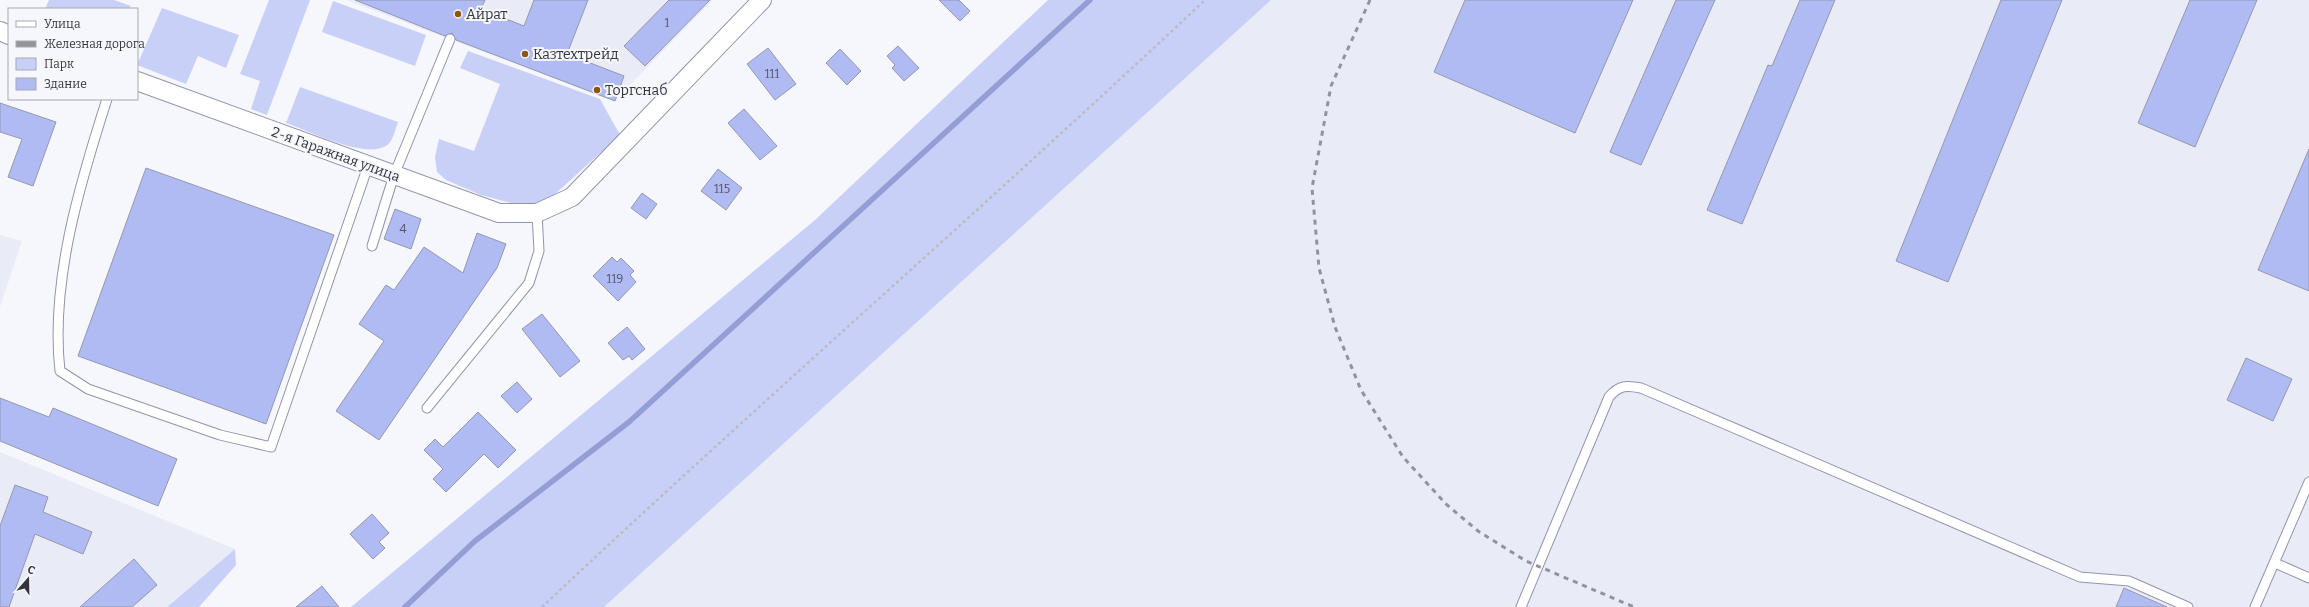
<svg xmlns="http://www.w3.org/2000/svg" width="2309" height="607" viewBox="0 0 2309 607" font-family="Bitter,serif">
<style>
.built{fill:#e9ebf7}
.green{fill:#c8d0f8}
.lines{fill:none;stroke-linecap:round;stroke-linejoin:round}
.stream{stroke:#949ed5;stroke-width:5.5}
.building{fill:#b1bbf3;stroke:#9498ad}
.service-casing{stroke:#9195aa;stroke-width:11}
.minor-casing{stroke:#9195aa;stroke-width:20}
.path{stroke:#bbbcc2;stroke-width:2.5;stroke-dasharray:3 3;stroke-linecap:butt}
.service{stroke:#fff;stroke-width:9}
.minor{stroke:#fff;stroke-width:18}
.rail{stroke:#93949b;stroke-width:3;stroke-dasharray:5 5;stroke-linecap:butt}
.poi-dot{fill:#8d560a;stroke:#f6f7fc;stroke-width:1.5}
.labels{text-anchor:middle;stroke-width:4;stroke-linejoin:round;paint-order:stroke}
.number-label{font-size:12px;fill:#52566b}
.poi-label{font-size:14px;fill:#33353e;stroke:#f6f7fc;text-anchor:start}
.street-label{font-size:14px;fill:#33353e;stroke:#f6f7fc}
</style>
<rect width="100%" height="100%" fill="#f6f7fc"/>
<!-- built -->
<g class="built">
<path d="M346 0H713L614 101Z"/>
<path d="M1271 0H2309V607H604Z"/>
<path d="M0 235 22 241 0 307Z"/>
<path d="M0 452 235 549 166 607H0Z"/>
</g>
<!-- green -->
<g class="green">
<path d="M49 0H114L131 6 129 9H45Z"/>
<path d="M269 0H310L267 115 251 109 260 81 240 74Z"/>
<path d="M1048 0H1271L604 607H351L815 220Z"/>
<path d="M333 1 426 35 415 66 322 32Z"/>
<path d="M162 8 239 35 226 68 198 56 186 84 137 65Z"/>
<path d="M468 51 600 99 620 135 554 195 536 203 518 205 481 195 446 180 437 172 435 157 439 139 474 151 500 84 460 68Z"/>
<path d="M300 87 398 122C395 130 393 142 386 146 364 159 309 131 286 123Z"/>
<path d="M235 549 236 565 199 607H167Z"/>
</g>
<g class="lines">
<!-- stream -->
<path class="stream" d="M405 607 475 541 629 422 1090 0"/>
</g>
<!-- building -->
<g class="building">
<path d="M355 0H485L481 9 524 26 534 0H588L567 54 624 76 615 101 456 40 452 33 445 36Z"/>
<path d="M669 0H710L645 66 624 46Z"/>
<path d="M939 0H959L970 11 960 21Z"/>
<path d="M1465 0H1633L1575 133 1434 72Z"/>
<path d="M1676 0H1715L1641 165 1610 152Z"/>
<path d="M1800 0H1835L1742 224 1707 210 1768 65 1772 66Z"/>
<path d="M2001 0H2062L1948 282 1896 261Z"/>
<path d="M2190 0H2257L2195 147 2138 123Z"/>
<path d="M898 46 919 68 904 81 892 68 895 65 887 56Z"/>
<path d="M768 48 796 84 775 100 747 64Z"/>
<path d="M840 49 861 71 847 85 826 63Z"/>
<path d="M0 103 56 122 33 186 8 177 22 139 0 132Z"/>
<path d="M744 109 777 146 760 160 728 123Z"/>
<path d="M2309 149V291L2258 270Z"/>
<path d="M146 168 334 235 266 424 78 356Z"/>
<path d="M718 169 742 188 726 210 701 191Z"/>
<path d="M642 193 657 204 646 219 631 208Z"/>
<path d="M395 209 421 219 411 249 384 239Z"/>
<path d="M477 233 506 244 497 268 379 440 336 411 384 341 359 324 386 285 394 290 424 247 463 273Z"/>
<path d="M612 257 617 262 621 258 634 271 630 275 636 282 618 301 593 276Z"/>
<path d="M542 314 580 361 560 377 522 329Z"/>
<path d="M627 327 645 349 632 360 629 356 623 360 608 343Z"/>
<path d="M2246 358 2292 379 2273 421 2227 400Z"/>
<path d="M517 382 532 399 517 413 501 396Z"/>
<path d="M0 398 49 417 53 408 177 459 158 506 0 441Z"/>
<path d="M478 412 516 450 498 468 484 454 446 492 433 479 443 469 424 450 435 439 443 447Z"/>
<path d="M15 485 48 497 43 512 92 532 83 554 35 534 9 607H0V526Z"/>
<path d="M372 514 389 533 379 542 385 548 373 559 350 534Z"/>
<path d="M134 559 157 585 132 607H80Z"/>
<path d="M322 586 339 607H296Z"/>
<path d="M2124 588 2167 607H2116Z"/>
</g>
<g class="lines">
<!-- service casing -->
<g class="service-casing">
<g id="service">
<path d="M107 99C80 183 50 282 60 371L88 389 220 435 271 447 368 166"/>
<path d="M372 246 394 175 450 39"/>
<path d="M427 408 529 283 539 251 537 213"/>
<path d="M2275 563 2309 578"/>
<path d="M1521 607 1609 397C1619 385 1627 385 1641 388L2080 577 2129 581 2188 607"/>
<path d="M2255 607 2309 482"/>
</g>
</g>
<!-- minor casing -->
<g class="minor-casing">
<g id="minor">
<path d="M0 31 9 35"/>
<path d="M137 81 499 213H537L572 197 762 0"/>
</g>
</g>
<!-- path -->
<path class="path" d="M542 607C760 402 987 205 1205 0"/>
<!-- service -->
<use href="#service" class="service"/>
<!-- minor -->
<use href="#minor" class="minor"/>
<!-- rail -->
<path class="rail" d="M1370 0 1331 86 1312 188 1319 268 1335 327 1361 390 1403 457 1446 504 1478 531 1526 561 1634 607"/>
</g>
<!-- markers -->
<g class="poi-dot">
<circle cx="458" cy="14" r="4"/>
<circle cx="525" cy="54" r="4"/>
<circle cx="597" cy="90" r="4"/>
</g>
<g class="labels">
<!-- number labels -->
<g class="number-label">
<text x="667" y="27">1</text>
<text x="772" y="78">111</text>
<text x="722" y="193">115</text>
<text x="403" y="233">4</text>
<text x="615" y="283">119</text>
</g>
<!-- poi labels -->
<g class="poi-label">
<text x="466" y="19">Айрат</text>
<text x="533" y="59">Казтехтрейд</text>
<text x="605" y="95">Торгснаб</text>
</g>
<!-- street labels -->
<g class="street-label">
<text transform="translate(336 154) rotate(20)" y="5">2-я Гаражная улица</text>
</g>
</g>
<!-- legend -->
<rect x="8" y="8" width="130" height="92" fill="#f6f7fc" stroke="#a8a9b0"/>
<rect x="16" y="21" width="20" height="6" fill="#ffffff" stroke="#a8a9b0"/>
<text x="44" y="28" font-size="12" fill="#33353e">Улица</text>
<rect x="16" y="41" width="20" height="6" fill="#93949b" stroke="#a8a9b0"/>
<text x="44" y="48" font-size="12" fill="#33353e">Железная дорога</text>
<rect x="16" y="58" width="20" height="12" fill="#c8d0f8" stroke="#a8a9b0"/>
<text x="44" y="68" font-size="12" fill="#33353e">Парк</text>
<rect x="16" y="78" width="20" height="12" fill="#b1bbf3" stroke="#a8a9b0"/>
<text x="44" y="88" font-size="12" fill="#33353e">Здание</text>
<!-- north arrow -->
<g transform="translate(28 579) rotate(20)" stroke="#f6f7fc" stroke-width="3" paint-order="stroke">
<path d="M0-3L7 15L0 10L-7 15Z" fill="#33353e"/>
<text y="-6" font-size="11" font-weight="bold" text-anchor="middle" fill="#33353e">С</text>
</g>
</svg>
